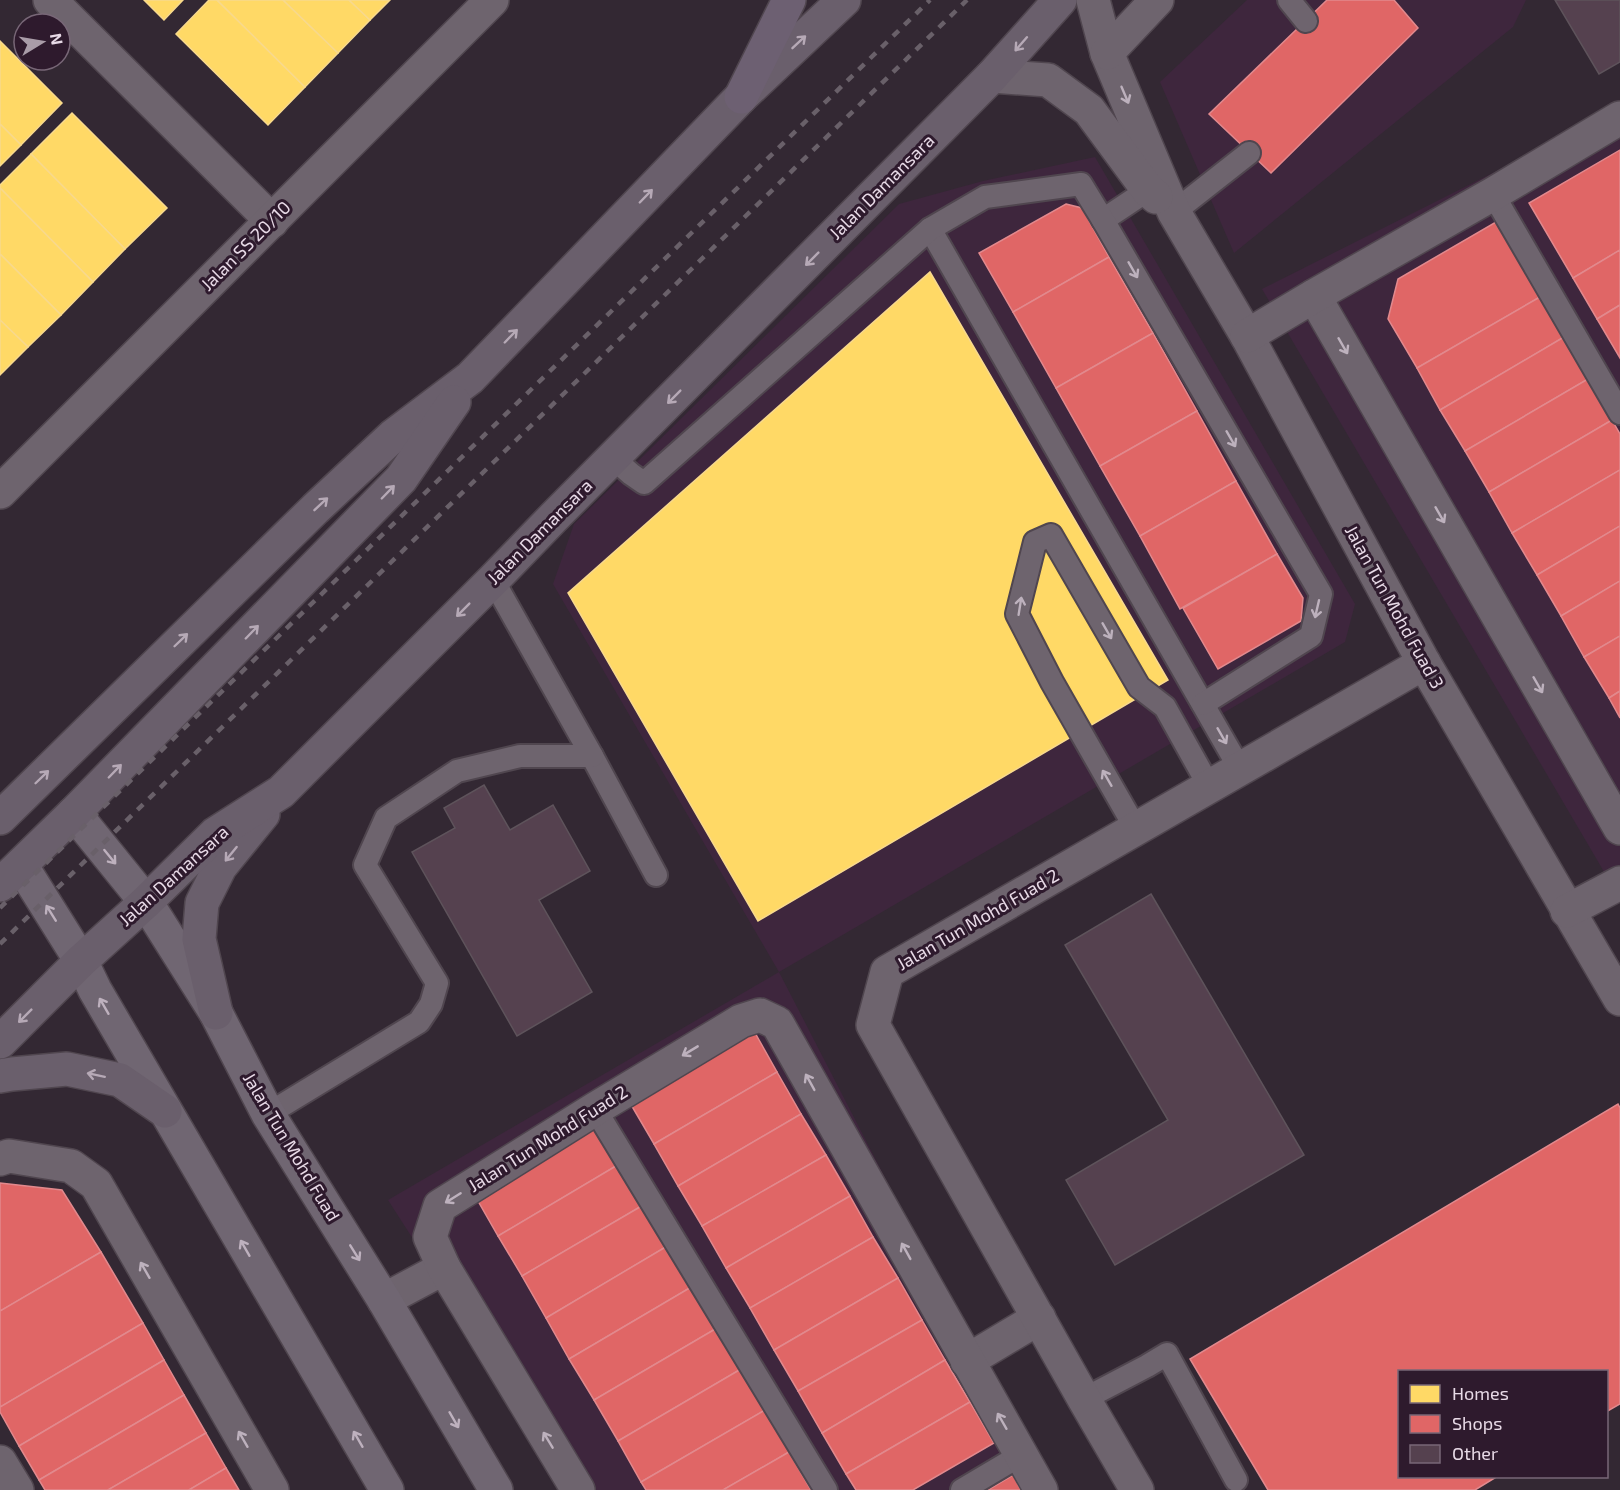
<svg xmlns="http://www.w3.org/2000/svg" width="1620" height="1490" viewBox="0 0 1620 1490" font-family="'Exo 2',sans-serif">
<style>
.built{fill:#3e263d}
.homes{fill:#ffd966;stroke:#f8d98d;stroke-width:1.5}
.shops{fill:#e06666;stroke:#e2898d;stroke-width:1.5}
.building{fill:#55414f;stroke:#5e535b;stroke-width:1.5}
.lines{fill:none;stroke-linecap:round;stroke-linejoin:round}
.service-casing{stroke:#50464f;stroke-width:26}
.minor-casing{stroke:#50464f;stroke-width:36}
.secondary-casing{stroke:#50464f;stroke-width:36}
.primary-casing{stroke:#50464f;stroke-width:36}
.motorway-casing{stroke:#50464f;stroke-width:36}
.service{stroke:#6e646e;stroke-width:22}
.minor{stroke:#6e646e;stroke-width:33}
.secondary{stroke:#706672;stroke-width:33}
.primary{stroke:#6a5f6c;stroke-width:33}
.motorway{stroke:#6d6072;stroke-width:33}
.rail{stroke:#696069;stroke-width:4.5;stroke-dasharray:8 8;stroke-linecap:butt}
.oneway{stroke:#b6a9b6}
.oneway2{stroke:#bdb1bd}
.oneway3{stroke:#beb1be}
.labels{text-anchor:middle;stroke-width:6;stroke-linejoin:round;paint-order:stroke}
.street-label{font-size:18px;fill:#e8dae7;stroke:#2e1a2d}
</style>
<rect width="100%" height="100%" fill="#332833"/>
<!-- built -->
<g class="built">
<path d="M1247 0H1526L1513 27 1234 253 1160 82Z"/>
<path d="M1620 109V899L1262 289Z"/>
<path d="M1095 157 1355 604 1345 642 779 972 1046 1490H574L388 1200 779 972 553 584 574 524 899 204 983 181Z"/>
</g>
<!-- homes -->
<g class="homes">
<path d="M144 0H183L164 20Z"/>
<path d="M209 0H217L305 87 268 125 176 34Z"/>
<path d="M217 0H283L338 53 305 87Z"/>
<path d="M283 0H349L370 20 338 53Z"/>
<path d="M349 0H390L370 20Z"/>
<path d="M0 41 62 103 21 145 0 124Z"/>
<path d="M72 113 167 208 125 249 31 154Z"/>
<path d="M0 124 21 145 0 166Z"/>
<path d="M31 154 125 249 93 282 0 188V185Z"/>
<path d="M0 188 93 282 61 315 0 254Z"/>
<path d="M0 254 61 315 28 347 0 320Z"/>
<path d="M930 272 1168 680 758 921 568 593Z"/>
<path d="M0 320 28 347 0 375Z"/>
</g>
<!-- shops -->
<g class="shops">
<path d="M1327 0H1394L1418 28 1271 173 1209 114Z"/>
<path d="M1620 150V250L1573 278 1529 203Z"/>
<path d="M1066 204 1082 208 1109 257 1013 312 979 253Z"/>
<path d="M1496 222 1540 297 1417 368 1388 319 1398 279Z"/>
<path d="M1620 250V305L1597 319 1573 278Z"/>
<path d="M1109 257 1153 333 1056 388 1013 312Z"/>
<path d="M1540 297 1564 337 1440 410 1417 368Z"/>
<path d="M1620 305V358L1597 319Z"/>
<path d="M1153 333 1197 411 1100 466 1056 388Z"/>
<path d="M1564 337 1588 379 1465 451 1440 410Z"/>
<path d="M1588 379 1612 420 1489 492 1465 451Z"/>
<path d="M1197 411 1236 481 1140 536 1100 466Z"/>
<path d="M1612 420 1620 434V470L1512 533 1489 492Z"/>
<path d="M1620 470V526L1537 575 1512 533Z"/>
<path d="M1236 481 1277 554 1180 609 1140 536Z"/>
<path d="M1620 526V581L1561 616 1537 575Z"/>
<path d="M1277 554 1303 598 1301 621 1218 669 1183 608Z"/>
<path d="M1620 581V636L1584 657 1561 616Z"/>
<path d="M1620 636V691L1609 698 1584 657Z"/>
<path d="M1620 691V718L1609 698Z"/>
<path d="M754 1031 777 1072 654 1144 630 1103Z"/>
<path d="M777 1072 801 1114 678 1186 654 1144Z"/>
<path d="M1618 1104 1620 1108V1404L1606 1412V1372H1400V1476H1498L1475 1490H1268L1190 1359Z"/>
<path d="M801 1114 826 1155 702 1226 678 1186Z"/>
<path d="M597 1122 621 1163 498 1236 474 1194Z"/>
<path d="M826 1155 850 1196 726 1268 702 1226Z"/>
<path d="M621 1163 645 1204 522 1276 498 1236Z"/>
<path d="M0 1183 62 1190 101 1252 0 1311Z"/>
<path d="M850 1196 873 1237 750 1308 726 1268Z"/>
<path d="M645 1204 669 1245 546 1318 522 1276Z"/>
<path d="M873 1237 898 1278 774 1350 750 1308Z"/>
<path d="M669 1245 693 1286 569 1359 546 1318Z"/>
<path d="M101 1252 143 1323 0 1407V1311Z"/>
<path d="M898 1278 922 1320 798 1391 774 1350Z"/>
<path d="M693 1286 717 1328 594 1400 569 1359Z"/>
<path d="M922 1320 945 1360 822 1433 798 1391Z"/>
<path d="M143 1323 164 1360 19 1446 0 1412V1407Z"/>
<path d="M717 1328 741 1369 618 1441 594 1400Z"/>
<path d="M164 1360 184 1395 39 1480 19 1446Z"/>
<path d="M945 1360 970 1402 846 1474 822 1433Z"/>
<path d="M741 1369 765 1410 641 1482 618 1441Z"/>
<path d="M184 1395 206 1433 108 1490H45L39 1480Z"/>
<path d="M970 1402 994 1443 913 1490H856L846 1474Z"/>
<path d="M765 1410 789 1452 723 1490H646L641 1482Z"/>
<path d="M206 1433 226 1468 189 1490H108Z"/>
<path d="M789 1452 811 1490H723Z"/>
<path d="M226 1468 239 1490H189Z"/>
<path d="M1013 1475 1021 1490H988Z"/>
</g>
<!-- building -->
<g class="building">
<path d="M1555 0H1620V62L1599 74Z"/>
<path d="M484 785 510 830 553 805 590 871 539 900 592 992 517 1036 412 852 455 828 444 808Z"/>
<path d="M1151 894 1304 1155 1115 1265 1066 1180 1168 1120 1065 945Z"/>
</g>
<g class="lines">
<!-- service casing -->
<g class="service-casing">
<g id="service">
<path d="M1289 0 1306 21"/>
<path d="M1493 194 1620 413"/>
<path d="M1174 212 1249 153"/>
<path d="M1103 220 1148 190"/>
<path d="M930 229 1240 769"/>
<path d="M613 458 631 474 644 483 930 229 985 197 1081 184 1103 220 1321 594 1311 636 1203 704"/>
<path d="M592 756 656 875"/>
<path d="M1136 829 1052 682 1017 614 1035 542 1051 535 1139 687 1165 707 1209 786"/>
<path d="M595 1109 826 1490"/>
<path d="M268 1114 419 1022 431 1004 437 983 365 865 386 818 457 771 520 756H592L493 580"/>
<path d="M1084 1399 1147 1366 1167 1354 1236 1480"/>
<path d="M962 1490 1021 1455"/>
</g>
</g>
<!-- minor casing -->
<g class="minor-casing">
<g id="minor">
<path d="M50 0 272 221"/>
<path d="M1093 0 1107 53 1174 212 1247 336 1424 663 1620 999"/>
<path d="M1107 53 1157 0"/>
<path d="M992 76 1048 80 1089 110 1148 190 1156 197"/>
<path d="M1314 296 1620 828"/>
<path d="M1247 336 1314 296 1493 194 1620 118"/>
<path d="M0 492 492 0"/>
<path d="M1567 911 1620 883"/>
<path d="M0 1159 9 1156 71 1166 96 1184 272 1490"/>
<path d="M384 1300 444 1268"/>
<path d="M967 1361 1039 1318"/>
<path d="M0 1462 17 1490"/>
<path d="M578 1490 444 1268 430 1237 440 1206 595 1109 741 1021 760 1015 777 1023 1041 1490"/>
<path d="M1137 1490 1084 1399 873 1025 887 972 1424 663"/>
</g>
</g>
<!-- secondary casing -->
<g class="secondary-casing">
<g id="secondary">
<path d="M74 813 146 902 216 1013 268 1114 384 1300 496 1490"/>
<path d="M21 865 81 961 95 990 387 1490"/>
</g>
</g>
<!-- primary casing -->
<g class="primary-casing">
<g id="primary">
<path d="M0 818 315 509 393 436 470 378 741 97 844 0"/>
<path d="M0 885 74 813 401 479 454 402"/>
<path d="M216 1013 199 939 202 903 220 867 263 814"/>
<path d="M0 1042 81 961 146 902 215 834 281 792 493 580 552 519 992 76 1060 0"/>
<path d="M0 1076 12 1074 67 1069 120 1080 165 1111"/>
</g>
</g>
<!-- motorway casing -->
<g class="motorway-casing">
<path id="motorway" d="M741 97 789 0"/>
</g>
<!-- service -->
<use href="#service" class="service"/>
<!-- minor -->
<use href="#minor" class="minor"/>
<!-- secondary -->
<use href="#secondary" class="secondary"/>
<!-- primary -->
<use href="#primary" class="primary"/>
<!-- motorway -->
<use href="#motorway" class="motorway"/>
<!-- rail -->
<g class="rail">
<path d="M0 908 930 0"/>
<path d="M0 944 967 0"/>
</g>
</g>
<!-- one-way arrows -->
<defs><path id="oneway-shaft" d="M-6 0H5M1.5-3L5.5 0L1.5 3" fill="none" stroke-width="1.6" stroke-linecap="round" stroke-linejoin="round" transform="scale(1.5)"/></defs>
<g class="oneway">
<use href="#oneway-shaft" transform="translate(799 42) rotate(-43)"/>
<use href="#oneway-shaft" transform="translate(1021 44) rotate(131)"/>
<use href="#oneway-shaft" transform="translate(646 196) rotate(-46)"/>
<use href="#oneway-shaft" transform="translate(812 259) rotate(135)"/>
<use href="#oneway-shaft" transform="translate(511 336) rotate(-46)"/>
<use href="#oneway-shaft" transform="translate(674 397) rotate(135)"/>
<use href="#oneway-shaft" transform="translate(388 492) rotate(-46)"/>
<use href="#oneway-shaft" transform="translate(321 504) rotate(-43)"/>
<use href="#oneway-shaft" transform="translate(463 610) rotate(135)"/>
<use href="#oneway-shaft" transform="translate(252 632) rotate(-46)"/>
<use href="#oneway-shaft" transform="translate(181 640) rotate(-44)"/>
<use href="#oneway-shaft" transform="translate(115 771) rotate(-46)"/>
<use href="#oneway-shaft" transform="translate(42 777) rotate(-44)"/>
<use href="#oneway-shaft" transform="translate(231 854) rotate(129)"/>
<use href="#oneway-shaft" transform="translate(25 1016) rotate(135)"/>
<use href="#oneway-shaft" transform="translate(96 1075) rotate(-168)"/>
</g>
<g class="oneway2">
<use href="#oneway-shaft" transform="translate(1125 95) rotate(67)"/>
<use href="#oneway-shaft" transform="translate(1133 270) rotate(60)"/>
<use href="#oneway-shaft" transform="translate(1343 346) rotate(60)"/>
<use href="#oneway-shaft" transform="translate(1231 439) rotate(60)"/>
<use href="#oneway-shaft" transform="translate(1440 515) rotate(60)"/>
<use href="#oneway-shaft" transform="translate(1020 606) rotate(-81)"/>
<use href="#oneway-shaft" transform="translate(1317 609) rotate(103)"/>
<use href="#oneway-shaft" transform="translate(1107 631) rotate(60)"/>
<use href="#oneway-shaft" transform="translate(1538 685) rotate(60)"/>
<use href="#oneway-shaft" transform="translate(1222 736) rotate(60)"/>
<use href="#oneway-shaft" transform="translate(1107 778) rotate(-120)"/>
<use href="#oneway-shaft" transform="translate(690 1051) rotate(149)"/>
<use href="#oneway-shaft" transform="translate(810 1082) rotate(-119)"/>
<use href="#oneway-shaft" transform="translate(453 1198) rotate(148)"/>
<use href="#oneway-shaft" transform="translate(906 1251) rotate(-119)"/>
<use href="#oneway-shaft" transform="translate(145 1270) rotate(-120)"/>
<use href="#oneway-shaft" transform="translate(1002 1421) rotate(-120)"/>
<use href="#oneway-shaft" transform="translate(243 1439) rotate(-120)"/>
<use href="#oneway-shaft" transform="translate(548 1440) rotate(-121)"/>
</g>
<g class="oneway3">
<use href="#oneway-shaft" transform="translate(110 857) rotate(51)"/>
<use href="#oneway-shaft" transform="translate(51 913) rotate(-122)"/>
<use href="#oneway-shaft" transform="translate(104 1006) rotate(-120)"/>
<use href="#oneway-shaft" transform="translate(245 1248) rotate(-120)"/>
<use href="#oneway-shaft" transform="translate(355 1253) rotate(58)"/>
<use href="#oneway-shaft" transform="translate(454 1420) rotate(60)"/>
<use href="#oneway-shaft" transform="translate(358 1439) rotate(-120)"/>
</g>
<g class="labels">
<!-- street labels -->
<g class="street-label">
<text transform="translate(882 187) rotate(-45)" y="6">Jalan Damansara</text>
<text transform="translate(246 246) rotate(-45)" y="6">Jalan SS 20/10</text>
<text transform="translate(540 532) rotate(-45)" y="6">Jalan Damansara</text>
<text transform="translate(1394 607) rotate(61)" y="6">Jalan Tun Mohd Fuad 3</text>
<text transform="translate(174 876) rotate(-42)" y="6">Jalan Damansara</text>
<text transform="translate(978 920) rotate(-30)" y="6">Jalan Tun Mohd Fuad 2</text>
<text transform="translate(548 1139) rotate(-32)" y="6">Jalan Tun Mohd Fuad 2</text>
<text transform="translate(291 1147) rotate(59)" y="6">Jalan Tun Mohd Fuad</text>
</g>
</g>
<!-- legend -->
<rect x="1398" y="1370" width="210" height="108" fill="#2e1a2d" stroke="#786777" stroke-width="1.5"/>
<rect x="1410" y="1385" width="30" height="18" fill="#ffd966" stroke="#786777" stroke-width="1.5"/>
<text x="1452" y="1400" font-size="18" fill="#e8dae7">Homes</text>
<rect x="1410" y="1415" width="30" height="18" fill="#e06666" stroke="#786777" stroke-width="1.5"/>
<text x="1452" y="1430" font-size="18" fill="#e8dae7">Shops</text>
<rect x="1410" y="1445" width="30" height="18" fill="#55414f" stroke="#786777" stroke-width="1.5"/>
<text x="1452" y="1460" font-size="18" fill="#e8dae7">Other</text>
<!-- north arrow -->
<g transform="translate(42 42) rotate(79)"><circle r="28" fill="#2e1a2d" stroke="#786777" stroke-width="1.5"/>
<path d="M0-4.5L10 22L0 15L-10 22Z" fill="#a99ca8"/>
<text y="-9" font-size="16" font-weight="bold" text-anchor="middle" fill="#e8dae7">N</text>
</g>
</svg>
